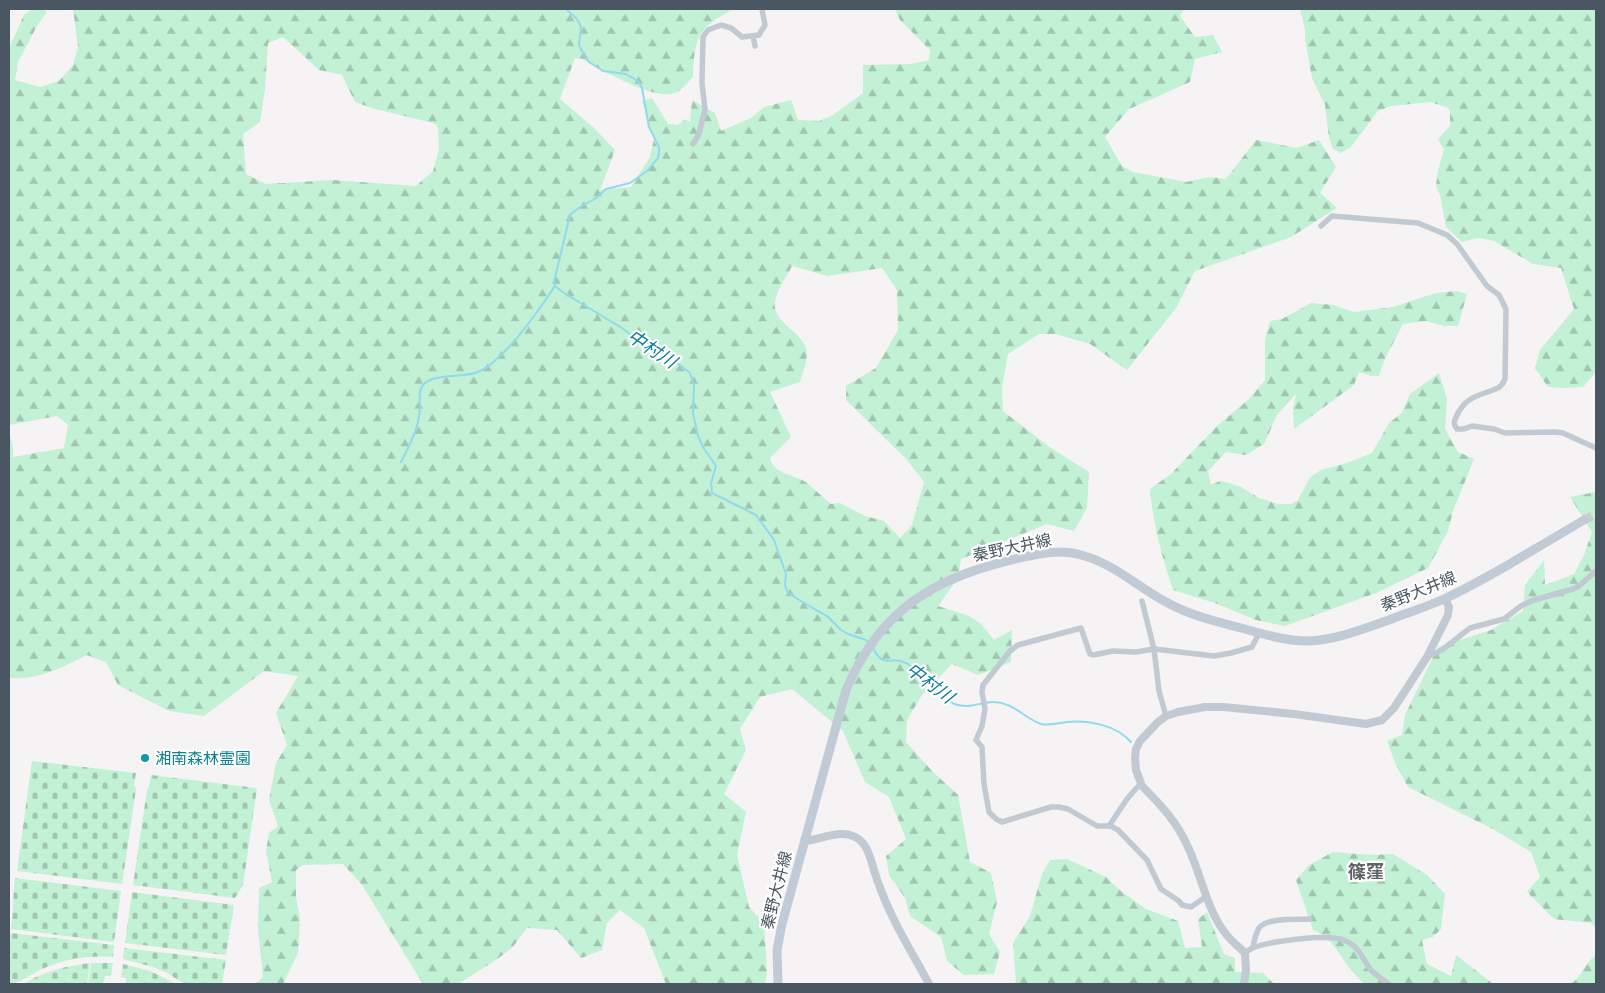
<svg xmlns="http://www.w3.org/2000/svg" width="1605" height="993" viewBox="0 0 1605 993" font-family="'Nunito Sans','Noto Sans JP',sans-serif">
<style>
.forest{fill:url(#forest-firs);fill-rule:evenodd}
.cemetery{fill:url(#cemetery-stones)}
.lines{fill:none;stroke-linecap:round;stroke-linejoin:round}
.stream{stroke:#90daee;stroke-width:2}
.secondary-tunnel{stroke:#caccce;stroke-width:9;stroke-dasharray:9 4.5;stroke-linecap:butt}
.minor{stroke:#c1cad2;stroke-width:5.5}
.tertiary{stroke:#c1cad2;stroke-width:8}
.secondary{stroke:#c1cbd6;stroke-width:9}
.culture-dot{fill:#0f9aa8;stroke:#fff;stroke-width:2}
.labels{text-anchor:middle;stroke-width:4.5;stroke-linejoin:round;paint-order:stroke}
.street-label{font-size:16px;fill:#4a5661;stroke:#fff}
.culture-label{font-size:16px;fill:#0d838f;stroke:#fff;text-anchor:start}
.water-label{font-size:18px;font-style:italic;fill:#0c7c9b;stroke:#fff}
.neighbourhood-label{font-size:18px;font-weight:bold;fill:#5f6368;stroke:#fff}
</style>
<defs>
<pattern id="forest-firs" width="22" height="20" patternUnits="userSpaceOnUse" patternTransform="scale(1.25)"><rect width="22" height="20" fill="#c3f1d5"/><path d="M5 1l3.5 6h-7zM16 11l3.5 6h-7z" fill="#a0c6b0"/></pattern>
<pattern id="cemetery-stones" width="16" height="16" patternUnits="userSpaceOnUse" patternTransform="scale(1.25)"><rect width="16" height="16" fill="#c3f1d5"/><path d="M2 7V4a2 2 0 0 1 4 0v3zM10 15v-3a2 2 0 0 1 4 0v3z" fill="#a0c6b0"/></pattern>
</defs>
<rect width="100%" height="100%" fill="#f5f3f3"/>
<!-- forest -->
<g class="forest">
<path d="M32 9H42L47 12 37 26 18 62 15 80 40 87 59 81 73 65 78 47 73 9H734C698 27 694 38 693 77 689 81 684 87 679 91 659 105 601 69 582 59L575 58 560 99 594 128 615 150 600 190 631 187 650 157 654 139 642 101 652 98 668 124 678 125 685 119 690 122 692 100 715 113 721 131 751 118 764 107 791 100 798 120 819 121 833 115 863 93V65L911 64 929 60 930 50 900 20 895 9H1184L1180 16 1195 37 1213 35 1222 52 1195 59 1190 82 1129 109 1105 137 1122 166 1133 172 1186 182 1210 177 1226 179 1256 140 1297 148 1319 140 1336 167 1320 193 1337 208 1291 237 1195 271 1176 308 1127 370 1090 344 1056 334H1039L1008 354 1002 387 1003 411 1048 446 1089 472 1087 508 1074 531 1047 524 961 559 958 578 938 606 969 616 981 624 994 640 1012 630 1011 662 978 675 952 664 922 695 907 720 906 742 933 772 958 795 970 862 991 873 997 902 989 934 1000 952 994 974 964 975 947 961 941 937 910 916 905 898 889 875 886 856 906 839 889 797 865 782 843 731 792 689 760 697 740 729 746 750 724 794 746 812 737 855 749 907 764 923 767 971 765 984H666L644 928 620 910 607 923 602 950 581 958 557 930 527 928 512 948 493 962 458 984H423L362 885 343 864 303 865 296 870V898L300 918 298 953 283 984H255L263 977 258 930 259 888 272 882 266 851 269 833 278 826 269 800 276 763 287 745 276 713 298 676 264 671 204 716 169 711 118 685 106 662 87 655C63 667 37 681 9 678V431L13 448V457L64 448 68 425 57 416 9 425V48L24 15ZM283 37 319 70 342 75 355 102 375 109 433 123 438 127 439 149 433 171 416 186 333 180 266 184 246 174 243 134 260 122 265 88 268 43ZM792 266 828 276 882 268 897 290 898 330 876 368 846 386V400L907 460 924 482 912 525 900 538 884 521 865 516 840 503 831 504C822 497 813 487 804 481 792 474 773 474 770 458L791 437 770 392 800 382C803 372 809 358 806 348 800 330 772 323 775 301 777 289 787 276 792 266Z"/>
<path d="M1300 9H1596V372L1583 387 1565 388 1548 387 1535 368 1540 350 1574 309 1561 268 1533 264 1494 241 1478 238 1462 242 1446 227 1440 195 1436 186 1438 170 1444 150 1438 139 1450 126V111L1448 108 1431 102 1391 106 1378 111 1351 147 1341 153 1333 149 1329 138 1325 105 1312 78 1305 39V29Z"/>
<path d="M1456 291 1467 294 1458 326H1444L1426 321 1403 324 1384 361 1379 376H1371L1359 372 1354 385 1294 429 1293 409 1296 394 1277 415 1264 444 1246 455 1226 452 1208 471 1211 485 1220 481 1229 483 1241 487 1259 498 1278 504H1291L1298 500 1310 477 1321 470 1347 463 1372 453 1389 423 1402 413 1410 394 1439 373 1447 399 1445 429 1458 452 1474 459 1453 511 1448 531 1428 568 1376 593 1285 626 1256 620 1215 603 1173 590C1162 557 1153 524 1150 489L1171 474 1218 425 1248 400 1265 380V340L1270 321 1282 319 1311 303 1333 305 1354 312 1393 307 1436 293Z"/>
<path d="M1596 492V927L1591 923 1554 919 1527 892 1540 877 1531 852 1493 829 1408 787 1396 765 1387 741 1402 735 1405 715 1438 647 1491 630 1523 611 1525 585 1544 560 1545 585 1574 574 1584 555 1592 532 1570 497Z"/>
<path d="M1333 852 1371 855 1393 854 1427 875 1445 894 1441 929 1433 937 1422 940 1427 964 1451 976 1456 955 1493 984H1364C1359 978 1353 973 1348 966 1338 952 1330 936 1313 930L1296 880 1309 865Z"/>
<path d="M1067 859 1106 877 1122 892 1146 909 1178 921 1185 948 1202 947 1198 919 1207 912 1224 954 1235 958V972L1263 973 1274 984H1014L1016 982 1013 943 1030 916 1042 874 1050 860Z"/>
<path d="M1596 955V984H1571C1582 976 1585 962 1596 955Z"/>
</g>
<!-- cemetery -->
<g class="cemetery">
<path d="M32 761 136 773 134 785 136 789 122 884 17 871Z"/>
<path d="M151 775 257 788 243 885 235 898 133 885 147 790 149 787Z"/>
<path d="M15 878 121 891 114 942 11 929C13 912 13 895 15 878Z"/>
<path d="M132 892 234 905 226 955 125 943Z"/>
<path d="M11 933 114 945 113 957C87 955 64 959 40 970 30 974 19 984 9 984V938Z"/>
<path d="M124 948 226 960 222 984H185L167 973 153 967 123 959Z"/>
<path d="M90 963 87 984H24C43 971 67 966 90 963Z"/>
<path d="M91 963H113L111 976H105L103 984H88Z"/>
<path d="M123 964 150 971 176 984H126V978L121 977Z"/>
</g>
<g class="lines">
<!-- stream -->
<g class="stream">
<path d="M566 9 577 19 581 27 579 45 584 55 589 62 603 71 626 74 638 81 642 88 649 127 659 147V153L658 158 647 171 630 183 606 189 596 198 580 207 570 215 554 282 555 286 564 293 622 328 640 342 671 358 690 373 694 385 693 413 698 436 703 447 716 466 711 483 712 493 756 515 774 540 786 574 785 585 788 593 816 610 827 616 841 630 848 634 866 640 869 643"/>
<path d="M401 462C410 444 419 428 420 408 420 400 418 391 423 385 433 373 464 378 478 372 504 361 539 310 555 286"/>
<path d="M873 648C885 671 890 654 906 663 924 674 937 692 954 704 970 709 977 703 992 702 1012 701 1024 718 1041 724 1049 726 1059 723 1067 722 1089 720 1116 725 1131 742"/>
</g>
<!-- secondary-tunnel -->
<path class="secondary-tunnel" d="M1584 520 1596 514"/>
<!-- minor -->
<g class="minor">
<path d="M753 36 755 46"/>
<path d="M693 144 699 134 705 109 702 83 703 37 708 30 721 25 731 28 742 37 759 35 765 25 762 9"/>
<path d="M1321 226 1332 216 1418 223 1447 235 1457 244 1487 286 1499 295 1506 309 1505 379C1503 383 1502 386 1498 388 1480 396 1467 395 1457 415 1454 421 1453 424 1457 429H1464L1472 426 1494 429 1505 433 1555 432 1563 433 1596 448"/>
<path d="M1142 601 1154 649 1159 691 1166 716"/>
<path d="M1427 657 1442 650 1470 628 1504 619 1521 606 1531 601 1573 589 1579 586 1596 571"/>
<path d="M1109 826 1127 799 1141 783"/>
<path d="M1207 896 1191 907 1182 905 1179 901 1161 889 1147 860 1118 830 1111 826H1097L1068 809 1059 807H1051L1002 822 996 819 989 812 984 784 982 747 976 740 982 726 985 709 982 692 983 685 1010 651 1018 645 1081 628 1090 654 1093 655 1113 651 1136 652 1154 649 1214 656 1231 653 1252 647 1259 633"/>
<path d="M1253 947C1254 941 1256 933 1259 928 1268 917 1297 920 1310 919"/>
<path d="M1245 953C1248 951 1251 948 1255 947 1273 941 1329 933 1346 941 1359 946 1363 960 1371 970 1376 975 1383 980 1389 984"/>
</g>
<!-- tertiary -->
<g class="tertiary">
<path d="M804 841C820 840 837 830 853 836 867 841 870 857 874 870 886 911 909 947 929 984"/>
<path d="M1244 984 1246 970 1245 953C1239 947 1231 941 1226 934 1207 911 1201 874 1188 847 1177 822 1161 805 1142 786L1136 770 1135 758 1136 749 1140 741 1158 722 1166 716 1178 712 1205 707H1223L1294 714 1366 724 1382 720 1394 708 1427 657 1448 615 1449 607 1445 599"/>
</g>
<!-- secondary -->
<path class="secondary" d="M778 984 777 950 782 924 846 690C879 612 931 579 1011 560 1034 555 1058 548 1081 555 1113 563 1138 587 1166 602 1191 616 1218 622 1245 629 1266 635 1287 641 1308 641 1336 640 1363 629 1389 620 1407 613 1426 607 1444 599 1466 589 1487 577 1508 565 1533 550 1559 535 1584 520"/>
</g>
<!-- markers -->
<circle class="culture-dot" cx="145" cy="758" r="5"/>
<g class="labels">
<!-- street labels -->
<g class="street-label">
<text transform="translate(1012 547) rotate(-12)" y="6">秦野大井線</text>
<text transform="translate(1418 591) rotate(-22)" y="6">秦野大井線</text>
<text transform="translate(776 890) rotate(-76)" y="6">秦野大井線</text>
</g>
<!-- culture labels -->
<g class="culture-label">
<text x="155" y="764">湘南森林霊園</text>
</g>
<!-- water labels -->
<g class="water-label">
<text transform="translate(652 349) rotate(33)" y="6">中村川</text>
<text transform="translate(930 683) rotate(37)" y="6">中村川</text>
</g>
<!-- neighbourhood labels -->
<g class="neighbourhood-label">
<text x="1366" y="878">篠窪</text>
</g>
</g>
<!-- border -->
<rect width="1605" height="993" fill="none" stroke="#4a5661" stroke-width="20"/>
</svg>
